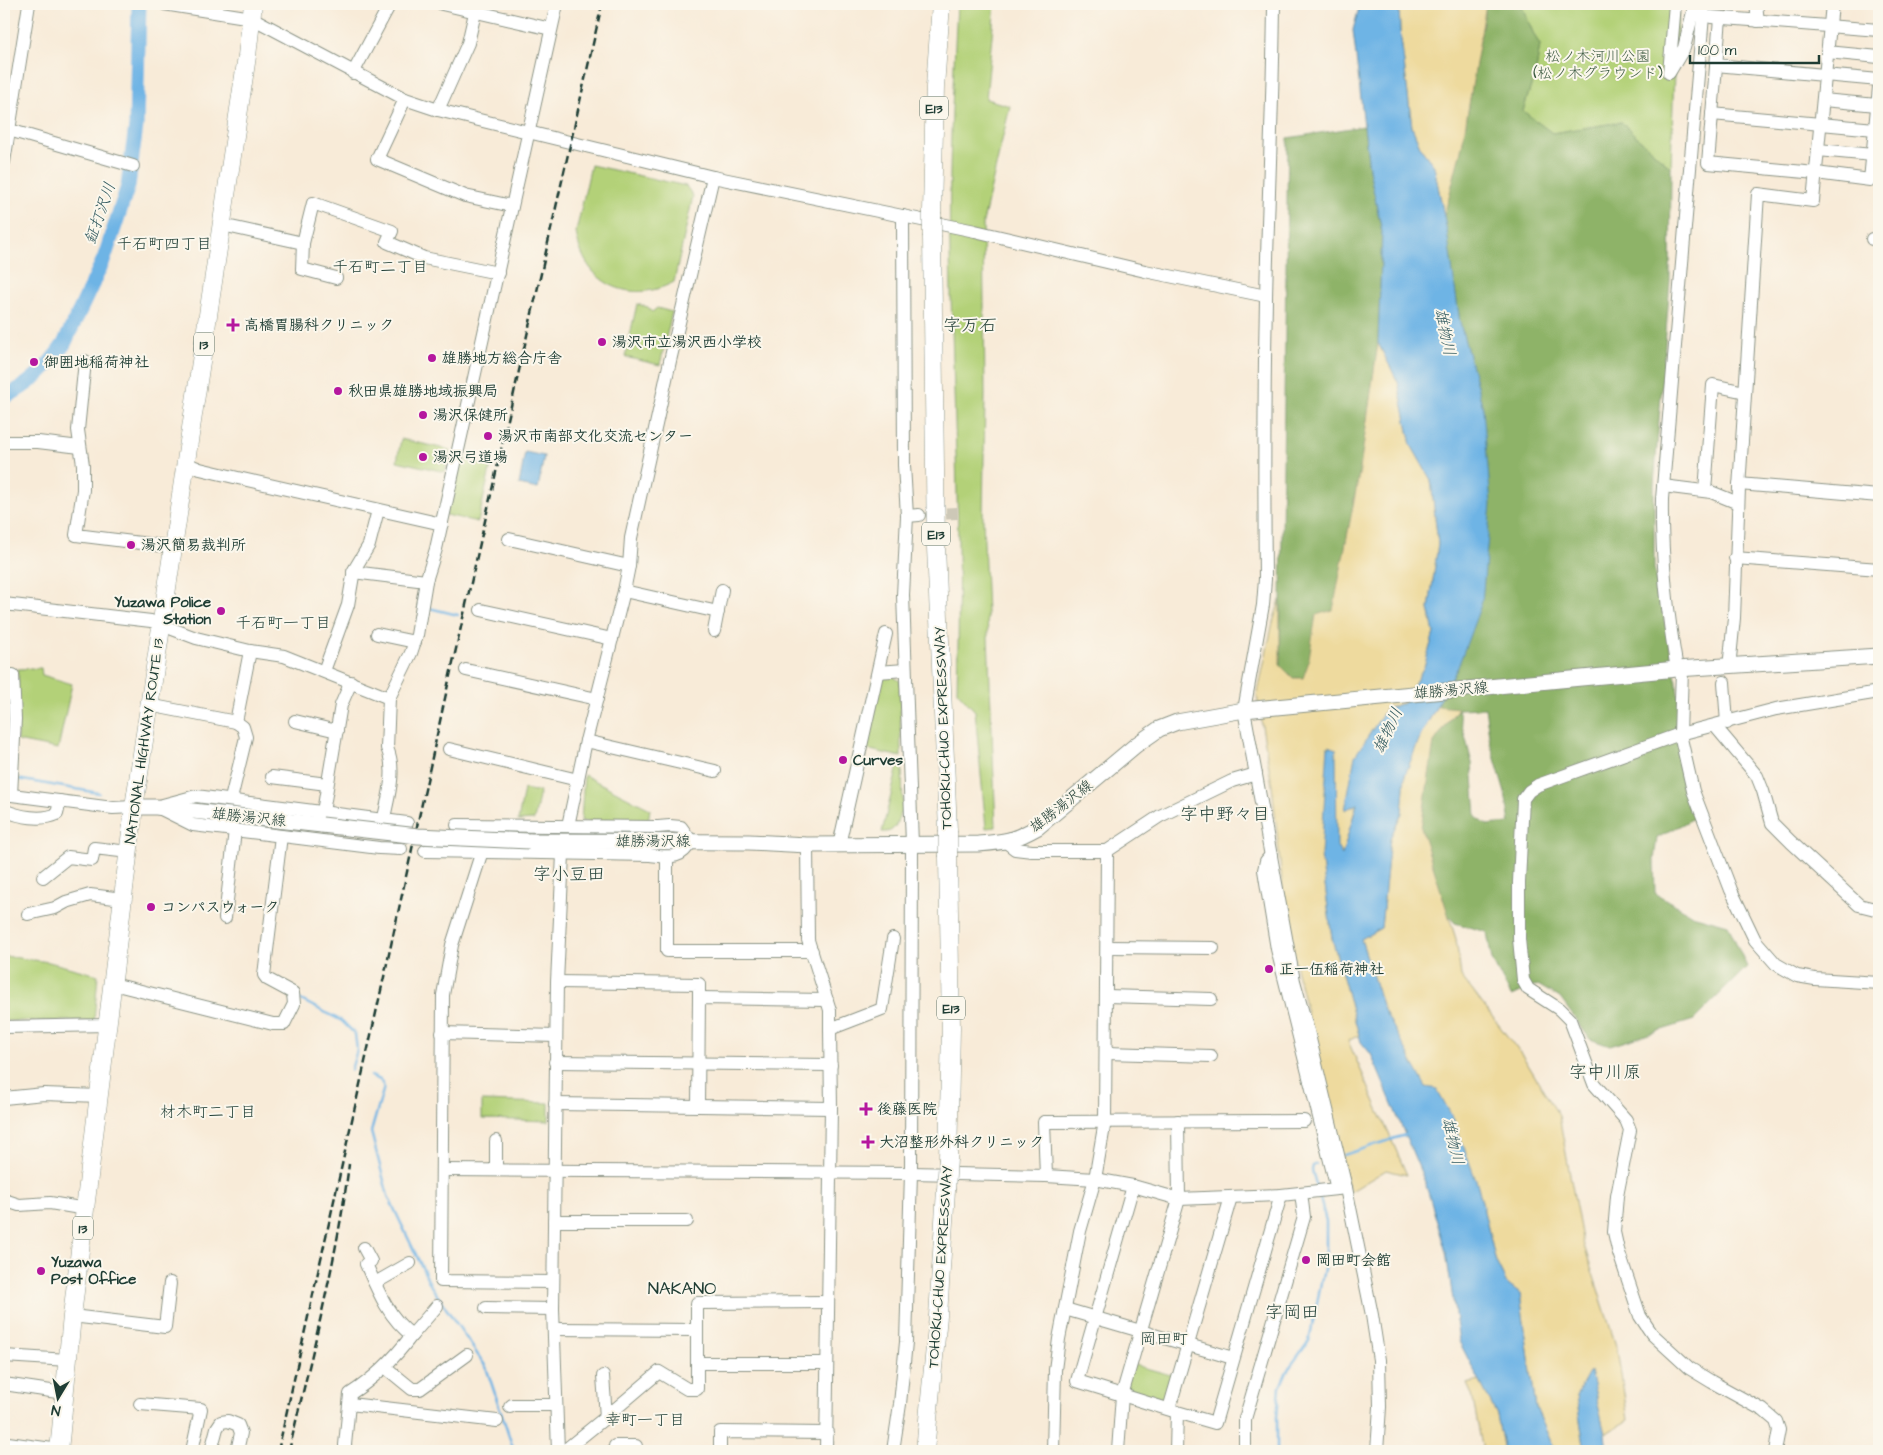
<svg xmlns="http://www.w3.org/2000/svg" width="1883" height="1455" viewBox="0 0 1883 1455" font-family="'Architects Daughter','Klee One',sans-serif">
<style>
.green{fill:#b3d178;stroke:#698756}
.forest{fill:#8eb368;stroke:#56784e;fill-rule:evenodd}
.sand{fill:#eeda9e;stroke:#868c69}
.water{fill:#6eb4e5;stroke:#46788c}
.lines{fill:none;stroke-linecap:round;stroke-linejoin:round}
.stream{stroke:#6eb4e5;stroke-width:2.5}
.river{stroke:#6eb4e5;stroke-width:15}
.minor-tunnel{stroke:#cdc8b7;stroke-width:12;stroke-dasharray:12 6;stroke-linecap:butt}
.minor-casing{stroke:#8c9486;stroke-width:14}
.major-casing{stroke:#8c9486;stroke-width:17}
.highway-casing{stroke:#8c9486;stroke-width:19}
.minor{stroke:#fff;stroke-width:12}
.major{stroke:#fff;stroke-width:15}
.highway{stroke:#fff;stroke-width:18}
.rail{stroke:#1f3d34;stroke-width:2.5;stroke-dasharray:8 4;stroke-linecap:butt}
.major-bridge-casing{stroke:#8c9486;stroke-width:17;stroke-linecap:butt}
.highway-bridge-casing{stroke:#8c9486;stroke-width:19;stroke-linecap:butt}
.major-bridge{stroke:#fff;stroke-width:15}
.highway-bridge{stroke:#fff;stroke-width:18}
.poi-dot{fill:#b5179e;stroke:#fbf7ec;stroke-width:2}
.labels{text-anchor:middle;stroke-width:4;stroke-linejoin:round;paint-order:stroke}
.shield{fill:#fbf7ec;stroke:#61756b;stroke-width:1}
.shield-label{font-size:14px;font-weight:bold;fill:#1f3d34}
.park-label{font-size:15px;fill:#3d5b42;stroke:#fbf7ec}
.poi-label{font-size:15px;font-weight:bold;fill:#1f3d34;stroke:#fbf7ec;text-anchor:start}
.street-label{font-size:15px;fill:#1f3d34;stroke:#fbf7ec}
.water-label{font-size:16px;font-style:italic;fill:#335b60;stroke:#fbf7ec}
.neighbourhood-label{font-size:16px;fill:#1f3d34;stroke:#fbf7ec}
.quarter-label{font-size:18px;fill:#1f3d34;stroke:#fbf7ec}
</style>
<rect width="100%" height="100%" fill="#fbf7ec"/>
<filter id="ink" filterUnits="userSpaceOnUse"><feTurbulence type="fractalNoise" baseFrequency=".02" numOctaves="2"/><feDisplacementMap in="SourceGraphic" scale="10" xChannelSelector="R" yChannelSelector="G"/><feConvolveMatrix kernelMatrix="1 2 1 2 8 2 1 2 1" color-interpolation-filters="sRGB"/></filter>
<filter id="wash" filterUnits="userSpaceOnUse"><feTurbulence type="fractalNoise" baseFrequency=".0096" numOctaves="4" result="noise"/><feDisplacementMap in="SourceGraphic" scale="20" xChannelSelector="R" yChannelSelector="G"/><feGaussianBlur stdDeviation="1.12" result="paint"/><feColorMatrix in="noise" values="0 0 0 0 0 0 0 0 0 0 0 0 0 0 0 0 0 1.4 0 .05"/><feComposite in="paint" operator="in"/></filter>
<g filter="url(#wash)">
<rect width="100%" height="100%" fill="#f8ebd8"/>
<!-- green -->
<g class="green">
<path d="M957 4H995L986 99 1010 106 983 222 985 394 983 518 996 827 986 828 975 711 957 691C962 545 953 399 950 253 948 170 953 87 957 4Z"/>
<path d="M1521 4H1679L1674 69 1671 168 1621 122 1552 133 1523 111 1536 70 1540 45 1534 35Z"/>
<path d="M591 165 686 186 693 196 674 282C629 306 583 283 576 232Z"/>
<path d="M637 304 648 307 652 312 657 308 672 312 660 365 625 357Z"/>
<path d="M401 439 450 450 445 472 397 461Z"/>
<path d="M459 459 491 466 478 522 446 515Z"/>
<path d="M41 668 42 675 72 684 58 749 17 741 18 669Z"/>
<path d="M892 676 900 681 901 757 866 749 881 682 885 677Z"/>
<path d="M899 762 902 763 903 812 900 813C897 824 895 833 882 832Z"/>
<path d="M584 775 650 809 648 822 581 821Z"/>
<path d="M524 789 540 792 534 820 518 821Z"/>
<path d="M4 956 49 962 98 975 94 1021H4Z"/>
<path d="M482 1101 549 1103V1121L482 1119Z"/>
<path d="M1131 1364 1178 1377 1169 1409 1122 1395Z"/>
</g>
<!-- forest -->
<g class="forest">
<path d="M1486 4H1521L1534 35 1540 45 1536 70 1523 111 1552 133 1621 122 1671 168 1670 281 1654 484V569L1676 678 1694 818 1657 838 1654 859 1655 893 1692 915 1728 925 1747 967 1694 1020 1610 1046 1590 1039 1560 998 1538 985 1511 996 1492 960 1487 932 1455 923 1448 915 1421 828 1434 742 1458 709 1437 706 1458 667 1483 408 1460 323 1444 216 1462 146ZM1485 708 1490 742 1505 792 1510 823 1487 825 1476 817 1472 763 1458 709Z"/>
<path d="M1364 126 1369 169 1382 232 1378 343 1360 469 1333 611 1303 678H1292L1280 665 1288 138Z"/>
</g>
<!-- sand -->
<g class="sand">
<path d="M1399 4H1486L1462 146 1444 216 1434 166 1421 149 1412 127 1400 31Z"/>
<path d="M1378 343 1398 382 1411 445 1431 480 1438 544 1429 609 1434 633 1424 667 1403 703 1385 709 1345 809 1357 803 1342 856 1337 847 1321 855 1332 938 1359 1035 1348 1041 1407 1175 1386 1170 1350 1192 1287 930 1272 785 1257 696 1273 622 1280 600V665L1293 678H1303L1308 664 1316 615 1333 610 1360 469Z"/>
<path d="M1437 706 1458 708 1434 742 1421 828 1456 939 1461 976 1524 1058 1559 1116 1582 1239 1617 1349 1628 1420 1605 1434 1590 1374 1576 1396 1585 1451H1555L1536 1408 1520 1294 1507 1284 1496 1262 1478 1186 1383 1008 1361 939 1381 928 1390 838 1402 813 1405 775 1420 737Z"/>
<path d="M1480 1381 1497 1415 1504 1451H1483L1472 1395 1467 1384Z"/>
</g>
<!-- water -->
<g class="water">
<path d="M1360 4H1399L1400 31 1412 127 1421 149 1434 166 1447 231 1460 323 1483 408 1491 504 1482 602 1458 667 1420 737 1405 775 1402 813 1390 838 1381 928 1361 939 1383 1008 1426 1087 1437 1089 1454 1120 1478 1186 1496 1262 1507 1284 1520 1294 1536 1408 1555 1451H1504L1497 1415 1459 1341 1446 1252 1425 1182 1371 1054 1361 1042 1332 938 1321 855 1328 746 1336 749 1337 847 1342 855 1357 804 1345 810 1355 756 1386 709 1403 703 1424 667 1434 633 1429 609 1438 544 1431 480 1411 445 1398 382 1378 343 1382 232 1369 169 1353 30Z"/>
<path d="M525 452 544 456 538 489 519 485Z"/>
<path d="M1590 1371 1605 1434 1607 1451H1585L1576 1396Z"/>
</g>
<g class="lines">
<!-- stream -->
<g class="stream">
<path d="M425 607 458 615"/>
<path d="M17 779 99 793"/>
<path d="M297 998 342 1021 355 1034 357 1050 351 1070"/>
<path d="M371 1076 380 1080 384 1087 371 1132 388 1196 431 1286 486 1367 514 1451"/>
<path d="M1344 1155 1408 1134"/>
<path d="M1316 1164 1313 1166 1312 1170 1317 1188"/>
<path d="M1277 1451V1416L1280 1387 1287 1371 1309 1341 1326 1259V1221L1319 1195"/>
</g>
<!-- river -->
<path class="river" d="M4 397C29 386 49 366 64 344L104 259 128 186 136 126 139 4"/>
</g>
</g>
<g filter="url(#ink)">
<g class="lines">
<!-- minor-tunnel -->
<path class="minor-tunnel" d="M928 514 960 513"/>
<!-- minor casing -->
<g class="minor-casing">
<g id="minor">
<path d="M164 4 252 18 405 99 438 110 713 177 975 231 1145 271 1266 296"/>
<path d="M442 4 551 29"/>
<path d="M1274 4C1273 102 1268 200 1266 299 1264 392 1264 485 1265 579L1263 605 1244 710 1294 981 1308 1031 1346 1188 1372 1315 1379 1360 1380 1407 1377 1451"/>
<path d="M1675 4 1669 73 1684 48 1695 4"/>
<path d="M1756 4 1758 21"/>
<path d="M1711 17 1879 30"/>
<path d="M1720 18 1708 163 1816 173 1870 180 1879 87"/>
<path d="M1827 52 1879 57"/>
<path d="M1716 65 1879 80"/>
<path d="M353 73 390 4"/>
<path d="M405 99 377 159 465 196 512 206"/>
<path d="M1823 100 1877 105"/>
<path d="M438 110 468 43 477 4"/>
<path d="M1712 114 1875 129"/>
<path d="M9 130 133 166"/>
<path d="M1818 150 1873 155"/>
<path d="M4 162 29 4"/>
<path d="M222 225 303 243 313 203 392 231 387 242 424 258 498 273"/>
<path d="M1872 239H1879"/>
<path d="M303 243 302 269 336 278"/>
<path d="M85 361 78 430 83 465V490L76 535 173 547"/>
<path d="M4 442H38L80 447"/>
<path d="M185 463 200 469 238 478 442 524"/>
<path d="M1739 484 1879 496"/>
<path d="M1663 486 1711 492 1738 503"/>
<path d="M1705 491 1713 385 1745 392"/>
<path d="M907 516 919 515"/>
<path d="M509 539 629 566"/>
<path d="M1735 558 1879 569"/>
<path d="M353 572 426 581"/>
<path d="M624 591 718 612"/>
<path d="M4 604 151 621 196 638 250 651 284 656 389 698 411 653 417 635 426 581 436 549 557 4"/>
<path d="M481 610 612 639"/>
<path d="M714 631 722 590"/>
<path d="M377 634 415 642"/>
<path d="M1730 658 1734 618 1739 488 1758 194 1813 201 1832 4"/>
<path d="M1677 669C1667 612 1661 558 1662 499L1704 4"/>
<path d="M1682 669 1680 734 1693 791 1731 890 1755 940 1776 964 1797 976 1815 979 1879 983"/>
<path d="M466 670 597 699"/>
<path d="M324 671 348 605 354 570 369 545 378 510"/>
<path d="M878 672 905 670"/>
<path d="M1724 682 1727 723"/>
<path d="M149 705 236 722"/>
<path d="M295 721 337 731"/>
<path d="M1715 726 1757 776 1763 791 1772 823 1791 842 1859 905 1879 910"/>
<path d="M586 741 715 771"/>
<path d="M449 749 578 780"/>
<path d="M272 777 327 784"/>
<path d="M4 794 113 808 134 807"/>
<path d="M11 795 15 719 13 675"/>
<path d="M231 799 246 737 243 727 236 722 250 651"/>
<path d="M159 806 196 796 407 823"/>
<path d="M161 809 193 825 379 848 401 849"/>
<path d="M4 810C19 817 42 821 57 814L60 801"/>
<path d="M323 812 341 705 351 682"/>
<path d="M490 826 452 945 443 995 441 1281 553 1282"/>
<path d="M568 826 586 741 624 591 629 566 631 538 670 361 713 177"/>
<path d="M382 828C386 803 398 773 387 748L389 698"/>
<path d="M1006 842 1015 849 1032 851H1107L1160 816 1232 781 1256 774"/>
<path d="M807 845 808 940 830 1010V1029L831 1108 826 1451"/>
<path d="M839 845 886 634"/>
<path d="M425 851 650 855C669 857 682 860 691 841L681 827 670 826 658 827 457 825"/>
<path d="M1271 855 1266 861 1264 870 1277 949 1337 1189"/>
<path d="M667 857V951H812"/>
<path d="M43 877 68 857 92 860 94 848 129 852"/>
<path d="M28 914 55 908 66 902 90 895 123 899"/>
<path d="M225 918 235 830"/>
<path d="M1107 947 1213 948"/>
<path d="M557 982 699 984V998"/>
<path d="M113 984 273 1024H284L294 1004 293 993 267 979 264 975 281 836"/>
<path d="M1107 996 1211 999"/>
<path d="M4 1027 108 1025"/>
<path d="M830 1029 882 1009 893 939"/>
<path d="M442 1033 556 1036"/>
<path d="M1106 1053 1211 1056"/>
<path d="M555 1062 831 1065"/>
<path d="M4 1098 44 1094 100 1096"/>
<path d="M555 1104 831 1108"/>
<path d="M698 1106 699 998 827 1000"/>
<path d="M442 1170 911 1173 1046 1176 1095 1179 1133 1186 1179 1199 1281 1195 1346 1188"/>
<path d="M496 1170V1141"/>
<path d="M1046 1176 1044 1122 1304 1121"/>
<path d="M1133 1186 1077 1381 1177 1412"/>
<path d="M4 1200 19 1205 50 1203 86 1209"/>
<path d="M554 1221H687"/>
<path d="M375 1283 410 1263"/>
<path d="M486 1308 553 1309"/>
<path d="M1065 1309 1233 1358"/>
<path d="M72 1316 165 1327 170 1283"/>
<path d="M554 1329 696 1330"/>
<path d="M412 1335 437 1306"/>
<path d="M4 1356 68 1360"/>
<path d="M697 1363H827"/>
<path d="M385 1367 412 1389H420L467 1355"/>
<path d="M4 1384 64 1393"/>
<path d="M140 1404 201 1409 192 1451"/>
<path d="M350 1404 497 1421"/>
<path d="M510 1407 512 1405H555"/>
<path d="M1169 1409 1231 1197"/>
<path d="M606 1417 659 1372 687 1389H697V1303L828 1302"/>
<path d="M615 1446H636L635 1451"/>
<path d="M211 1451 217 1428 221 1422 228 1421 238 1425 241 1433 237 1451"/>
<path d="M346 1451 345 1445 350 1394C375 1378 394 1359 412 1335 389 1319 377 1289 366 1264L371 1261 364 1248"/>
<path d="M558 1451 553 1309 557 982 563 854"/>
<path d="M564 1451 606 1417 603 1376"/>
<path d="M720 1451V1432L827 1433"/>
<path d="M893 1451 900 1404 906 1342 911 1173 912 844 903 595 907 516 904 465 903 216"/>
<path d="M1053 1451 1055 1370 1059 1339 1080 1231 1095 1179 1105 1121 1107 851"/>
<path d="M1118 1451 1122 1395 1179 1199 1178 1121"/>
<path d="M1176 1451 1177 1412 1215 1423 1281 1195"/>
<path d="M1245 1451V1419L1304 1217 1301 1193"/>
<path d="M1775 1451 1779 1430 1776 1421 1763 1410 1712 1382 1689 1368 1652 1334 1640 1316 1618 1250 1614 1232 1617 1196 1630 1130 1626 1120 1594 1084 1570 1020 1559 1009 1528 989 1523 980 1519 939V882L1523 799 1529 791 1538 785 1680 734 1776 709 1879 692"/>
</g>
</g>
<!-- major casing -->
<g class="major-casing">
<g id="major">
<path d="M134 807H156L322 825"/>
<path d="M529 841 749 842 807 845 978 844C1006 842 1013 841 1038 827L1136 745 1159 729 1177 722 1244 710 1677 669 1879 656"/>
<path d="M4 1444 56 1451"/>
</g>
</g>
<!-- highway casing -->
<g class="highway-casing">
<g id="highway">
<path d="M932 212 935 87 941 4"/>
<path d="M932 237 936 547 948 831"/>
<path d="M948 1159 951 1028 948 857"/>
<path d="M59 1451 72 1316 134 807 247 56 253 4"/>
<path d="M925 1451 938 1316 946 1190"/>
</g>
</g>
<!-- minor -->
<use href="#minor" class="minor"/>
<!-- major -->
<use href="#major" class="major"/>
<!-- highway -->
<use href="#highway" class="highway"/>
<!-- rail -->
<g class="rail">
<path d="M278 1451 384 977 449 680 602 4"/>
<path d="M289 1451C311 1356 337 1261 349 1164"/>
</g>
<!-- major-bridge casing -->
<g class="major-bridge-casing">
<path id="major-bridge" d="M322 825 418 836 529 841"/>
</g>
<!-- highway-bridge casing -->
<g class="highway-bridge-casing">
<g id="highway-bridge">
<path d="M932 212V237"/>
<path d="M948 831V857"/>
<path d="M946 1190 948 1159"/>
</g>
</g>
<!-- major-bridge -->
<use href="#major-bridge" class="major-bridge"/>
<!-- highway-bridge -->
<use href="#highway-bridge" class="highway-bridge"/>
</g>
</g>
<!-- markers -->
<g class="poi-dot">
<path d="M230.5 317.5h5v5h5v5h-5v5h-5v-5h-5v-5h5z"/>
<circle cx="602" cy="342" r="5"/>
<circle cx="432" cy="358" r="5"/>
<circle cx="34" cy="362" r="5"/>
<circle cx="338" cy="391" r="5"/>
<circle cx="423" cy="415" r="5"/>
<circle cx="488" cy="436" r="5"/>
<circle cx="423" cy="457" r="5"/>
<circle cx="131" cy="545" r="5"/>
<circle cx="221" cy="611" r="5"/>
<circle cx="843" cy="760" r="5"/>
<circle cx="151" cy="907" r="5"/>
<circle cx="1269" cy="969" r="5"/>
<path d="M863.5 1101.5h5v5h5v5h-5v5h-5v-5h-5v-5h5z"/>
<path d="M865.5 1134.5h5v5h5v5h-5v5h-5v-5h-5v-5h5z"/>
<circle cx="1306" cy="1260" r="5"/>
<circle cx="41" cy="1271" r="5"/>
</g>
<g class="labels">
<!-- shield labels -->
<g class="shield">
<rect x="920" y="96.5" width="28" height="23" rx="4"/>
<rect x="194" y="332.5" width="20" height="23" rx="4"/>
<rect x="922" y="522.5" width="28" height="23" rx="4"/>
<rect x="937" y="996.5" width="28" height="23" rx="4"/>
<rect x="73" y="1216.5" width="20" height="23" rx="4"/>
</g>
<g class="shield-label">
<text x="934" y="113">E13</text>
<text x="204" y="349">13</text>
<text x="936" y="539">E13</text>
<text x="951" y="1013">E13</text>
<text x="83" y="1233">13</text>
</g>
<!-- park labels -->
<g class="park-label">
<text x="1598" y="61">松ノ木河川公園<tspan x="1598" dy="17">(松ノ木グラウンド)</tspan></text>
</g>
<!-- poi labels -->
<g class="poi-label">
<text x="244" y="330">高橋胃腸科クリニック</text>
<text x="612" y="347">湯沢市立湯沢西小学校</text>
<text x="442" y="363">雄勝地方総合庁舎</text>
<text x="44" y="367">御囲地稲荷神社</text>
<text x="348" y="396">秋田県雄勝地域振興局</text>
<text x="433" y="420">湯沢保健所</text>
<text x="498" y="441">湯沢市南部文化交流センター</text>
<text x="433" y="462">湯沢弓道場</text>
<text x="141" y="550">湯沢簡易裁判所</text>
<text x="211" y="607" text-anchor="end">Yuzawa Police<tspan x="211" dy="17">Station</tspan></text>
<text x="853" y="765">Curves</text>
<text x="161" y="912">コンパスウォーク</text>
<text x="1279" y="974">正一伍稲荷神社</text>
<text x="877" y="1114">後藤医院</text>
<text x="879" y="1147">大沼整形外科クリニック</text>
<text x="1316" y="1265">岡田町会館</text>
<text x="51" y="1267">Yuzawa<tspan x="51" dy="17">Post Office</tspan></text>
</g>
<!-- street labels -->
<g class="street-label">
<text transform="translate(1451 690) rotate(-5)" y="5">雄勝湯沢線</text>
<text transform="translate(943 728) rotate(-92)" y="5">TOHOKU-CHUO EXPRESSWAY</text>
<text transform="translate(144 741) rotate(-82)" y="5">NATIONAL HIGHWAY ROUTE 13</text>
<text transform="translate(1061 806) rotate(-38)" y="5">雄勝湯沢線</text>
<text transform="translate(249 817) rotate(6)" y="5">雄勝湯沢線</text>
<text x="653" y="846">雄勝湯沢線</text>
<text transform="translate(940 1267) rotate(-86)" y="5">TOHOKU-CHUO EXPRESSWAY</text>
</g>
<!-- water labels -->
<g class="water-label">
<text transform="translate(99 213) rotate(-71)" y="6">鉦打沢川</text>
<text transform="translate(1446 332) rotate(78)" y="6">雄物川</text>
<text transform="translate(1387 730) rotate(-65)" y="6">雄物川</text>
<text transform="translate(1454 1141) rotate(77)" y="6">雄物川</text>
</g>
<!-- neighbourhood labels -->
<g class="neighbourhood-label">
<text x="164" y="249">千石町四丁目</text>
<text x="380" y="272">千石町二丁目</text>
<text x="283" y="628">千石町一丁目</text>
<text x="208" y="1117">材木町二丁目</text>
<text x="1164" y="1344">岡田町</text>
<text x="645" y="1425">幸町一丁目</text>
</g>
<!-- quarter labels -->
<g class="quarter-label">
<text x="970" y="331">字万石</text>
<text x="1225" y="820">字中野々目</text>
<text x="569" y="880">字小豆田</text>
<text x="1605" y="1078">字中川原</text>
<text x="682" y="1294">NAKANO</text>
<text x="1292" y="1318">字岡田</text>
</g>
</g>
<!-- margin -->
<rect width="1883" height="1455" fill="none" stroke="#fbf7ec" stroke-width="20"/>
<!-- north arrow -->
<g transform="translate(58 1398) rotate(190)" stroke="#fbf7ec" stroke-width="4" paint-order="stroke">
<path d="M0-4L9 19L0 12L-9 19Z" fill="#1f3d34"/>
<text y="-8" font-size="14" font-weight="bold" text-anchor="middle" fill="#1f3d34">N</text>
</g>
<!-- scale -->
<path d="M1690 55v8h129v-8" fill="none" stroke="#1f3d34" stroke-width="2.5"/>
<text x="1698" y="55" font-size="15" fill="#1f3d34" stroke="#fbf7ec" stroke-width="4" paint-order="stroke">100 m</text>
</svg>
